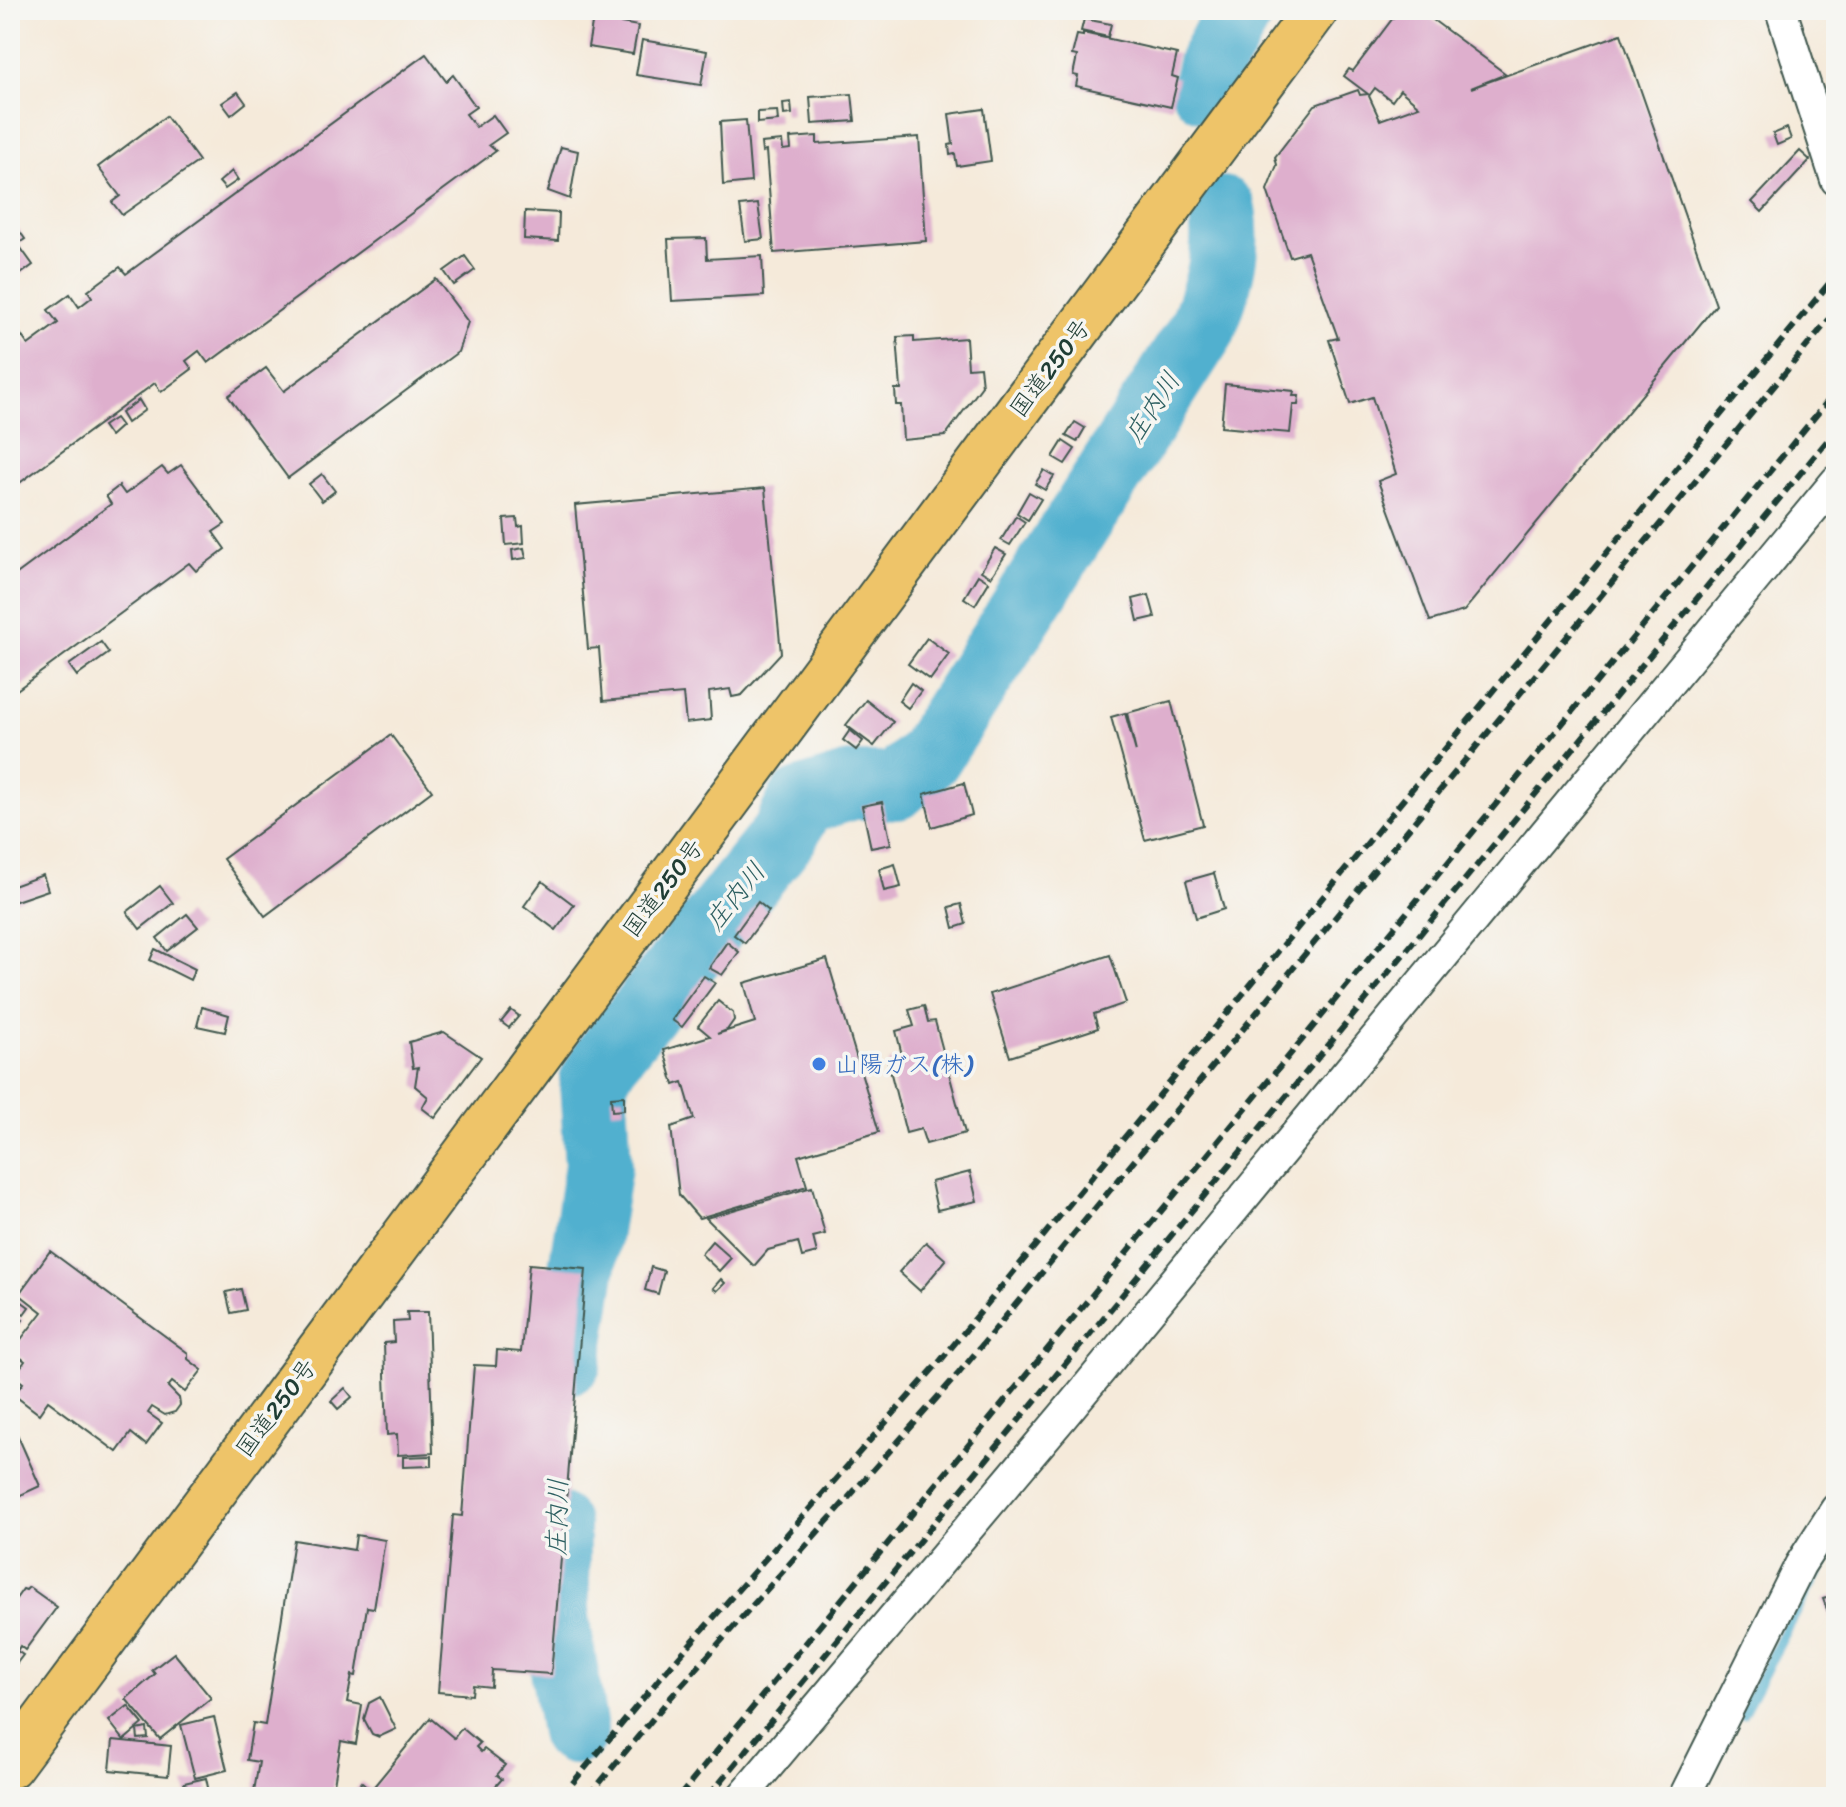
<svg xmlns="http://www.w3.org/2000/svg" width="1846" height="1807" viewBox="0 0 1846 1807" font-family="Sriracha,'Klee One',sans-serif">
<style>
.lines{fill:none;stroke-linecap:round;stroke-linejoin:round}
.stream{stroke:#51b0cf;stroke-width:11}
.river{stroke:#51b0cf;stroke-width:68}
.building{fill:#deafcd;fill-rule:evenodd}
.street-casing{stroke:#3f574d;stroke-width:34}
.highway-casing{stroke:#3f574d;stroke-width:48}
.street{stroke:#fff;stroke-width:30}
.highway{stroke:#eec469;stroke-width:44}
.rail{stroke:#1f3d34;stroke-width:6;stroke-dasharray:12 6;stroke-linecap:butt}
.shop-dot{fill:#3f7fe0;stroke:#f6f6f2;stroke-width:3}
.labels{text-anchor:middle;stroke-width:7;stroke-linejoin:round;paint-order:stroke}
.street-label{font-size:24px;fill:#1f3d34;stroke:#f6f6f2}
.shop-label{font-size:24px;fill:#366cbe;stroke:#f6f6f2;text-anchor:start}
.water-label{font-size:26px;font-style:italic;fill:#2e6062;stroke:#f6f6f2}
</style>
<rect width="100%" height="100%" fill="#f6f6f2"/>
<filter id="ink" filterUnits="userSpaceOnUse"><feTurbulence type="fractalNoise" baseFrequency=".0125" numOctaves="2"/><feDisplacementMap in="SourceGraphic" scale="16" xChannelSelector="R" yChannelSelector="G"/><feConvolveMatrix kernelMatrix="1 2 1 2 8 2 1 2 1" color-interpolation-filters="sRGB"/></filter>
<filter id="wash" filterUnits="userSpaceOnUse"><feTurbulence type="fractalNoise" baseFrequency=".006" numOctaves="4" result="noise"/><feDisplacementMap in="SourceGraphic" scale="32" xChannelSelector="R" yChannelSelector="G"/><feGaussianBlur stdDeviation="1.8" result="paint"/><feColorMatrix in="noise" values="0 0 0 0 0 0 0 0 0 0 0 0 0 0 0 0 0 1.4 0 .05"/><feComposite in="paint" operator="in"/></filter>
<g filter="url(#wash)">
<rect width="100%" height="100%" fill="#f5eada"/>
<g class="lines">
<!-- stream -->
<path class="stream" d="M1742 1714 1814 1578 1836 1543"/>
<!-- river -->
<g class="river">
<path d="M1205 89 1211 64 1240 10"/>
<path d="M568 1361 598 1166 593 1082 605 1060 785 834 801 802 851 786H896L928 757 1202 329C1217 290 1230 252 1222 210"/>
<path d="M556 1526V1620L574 1731"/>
</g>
</g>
<g id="blocks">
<!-- building -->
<g class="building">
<path d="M1399 10H1431L1434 12 1429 17 1506 74 1471 88 1621 34 1716 305 1464 611 1430 621 1378 481 1396 474 1372 397 1350 404 1329 340 1338 338 1307 252 1290 257 1267 190 1277 165 1275 157 1315 105 1358 90 1360 95 1368 94 1344 76 1349 69 1353 71ZM1375 88 1392 101 1400 90 1419 106 1380 120 1369 96Z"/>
<path d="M593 18 638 26 633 54 588 47Z"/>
<path d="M1084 19 1111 24 1108 37 1081 31Z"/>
<path d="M1083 33 1177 54 1172 76 1178 78 1171 107 1076 86 1078 76 1073 75 1077 56 1072 55 1077 35 1083 36Z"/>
<path d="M642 40 707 51 701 85 636 75Z"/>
<path d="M426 54 446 81 453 75 476 107 466 114 476 127 493 115 506 133 489 145 496 151 208 363 199 351 186 361 192 369 161 392 155 383 10 490V339L19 332 28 345 58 323 48 310 70 294 79 307 92 297 88 291 120 267 126 274Z"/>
<path d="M238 92 246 103 231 115 222 103Z"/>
<path d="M852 94 855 121 812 124 810 97Z"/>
<path d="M791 102 792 114 784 115 783 103Z"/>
<path d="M984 109 991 161 957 166 955 154 950 155 949 145 953 144 949 114Z"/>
<path d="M777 111 778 121 757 123V112Z"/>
<path d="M166 116 199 161 122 215 112 202 120 196 98 167Z"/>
<path d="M746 120 751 182 723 185 720 122Z"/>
<path d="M1787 128 1791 139 1777 145 1773 134Z"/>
<path d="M817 136V144L919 137 926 241 774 253 766 151 762 152 761 143 782 141 783 150 791 149 790 138Z"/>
<path d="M561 147 578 151 570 199 548 191Z"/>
<path d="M1800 151 1810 160 1762 212 1752 202Z"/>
<path d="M232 171 238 180 225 189 219 182Z"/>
<path d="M758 204 763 239 745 241 740 206Z"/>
<path d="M525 211 559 213 558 241 524 239Z"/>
<path d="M10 218 25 239 18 244 33 265 10 282Z"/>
<path d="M706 238 707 259 762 256 764 296 672 301 668 239Z"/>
<path d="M465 256 475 270 454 285 444 271Z"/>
<path d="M436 279 468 322 458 352 288 478 228 396 266 368 284 391Z"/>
<path d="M914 336V342L966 338 968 368 980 367 982 386 945 436 903 440 901 405H896L895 389H901L897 337Z"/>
<path d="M1225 384 1294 391 1293 396H1299L1298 405H1293L1290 433 1221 427Z"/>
<path d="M139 400 145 410 127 423 121 413Z"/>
<path d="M115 418 121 426 110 436 103 426Z"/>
<path d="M1075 422 1085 428 1077 442 1066 436Z"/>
<path d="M1063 441 1075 449 1065 464 1053 457Z"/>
<path d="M181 465 225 524 213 532 225 549 196 571 189 563 10 695V579L111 504 106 496 119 486 125 494 162 467 168 474Z"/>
<path d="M1044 470 1054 476 1045 490 1035 484Z"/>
<path d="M322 474 335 491 322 501 309 484Z"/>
<path d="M765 488 781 653 742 695 732 697 730 689 709 692 711 720 686 723 683 694 603 701 599 648 588 649 575 505Z"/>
<path d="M1029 492 1041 499 1028 520 1017 513Z"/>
<path d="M1016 516 1025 522 1010 545 1001 540Z"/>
<path d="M517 518 518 527 523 526 524 543 506 545 504 519Z"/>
<path d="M524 548 526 558 513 560 512 550Z"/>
<path d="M995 548 1006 554 991 577 981 571Z"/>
<path d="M978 575 989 582 975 605 964 598Z"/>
<path d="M1149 595 1155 617 1138 621 1133 599Z"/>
<path d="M927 638 949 654 930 680 908 664Z"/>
<path d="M101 642 109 653 77 676 69 665Z"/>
<path d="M911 683 921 691 908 708 899 701Z"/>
<path d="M866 700 893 722 874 746 846 725Z"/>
<path d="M1171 701 1203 825 1145 840 1111 717 1125 713 1136 752 1127 713Z"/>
<path d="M850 730 863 741 856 750 843 740Z"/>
<path d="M391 735 432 791 265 916 223 859Z"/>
<path d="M964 783 972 815 932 827 924 794Z"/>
<path d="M882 802 891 844 871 848 862 806Z"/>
<path d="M895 864 901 887 884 891 879 869Z"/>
<path d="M1214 873 1224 909 1196 918 1186 881Z"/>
<path d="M43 875 48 890 10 903V887Z"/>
<path d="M542 881 574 905 556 930 524 906Z"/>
<path d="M160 886 173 903 140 929 127 912Z"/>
<path d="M758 902 769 911 745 943 734 935Z"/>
<path d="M961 904 966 924 954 928 949 907Z"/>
<path d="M187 914 198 927 167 951 157 938Z"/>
<path d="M727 942 739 952 722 975 709 968Z"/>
<path d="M155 949 195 969 190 980 150 960Z"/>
<path d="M1110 955 1126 1003 1094 1014 1098 1028 1010 1057 990 994Z"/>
<path d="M827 959 879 1132 798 1156 807 1186 699 1218 679 1195 671 1127 694 1119 683 1082 674 1085 664 1050 710 1036 698 1026 718 1001 733 1013 734 1020 727 1030 717 1034 755 1022 744 983Z"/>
<path d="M704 976 715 983 682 1027 672 1020Z"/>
<path d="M924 1006 928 1022 935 1021 965 1133 926 1144 921 1129 906 1133 888 1062 903 1059 896 1031 914 1026 909 1010Z"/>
<path d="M202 1007 229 1015 225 1032 197 1026Z"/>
<path d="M511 1010 519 1016 509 1028 501 1022Z"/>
<path d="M444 1032 481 1057 435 1118 422 1108 428 1097 415 1086 418 1067 413 1068 409 1042Z"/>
<path d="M624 1096V1110L612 1111 611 1097Z"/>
<path d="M970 1172 977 1201 937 1210 931 1182Z"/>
<path d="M812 1187 825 1234 813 1237 817 1253 802 1257 798 1242 768 1250 754 1266 706 1218Z"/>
<path d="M712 1241 731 1258 719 1271 701 1254Z"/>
<path d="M926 1242 946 1260 920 1291 899 1272Z"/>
<path d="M50 1251 188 1353V1359L202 1370 185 1392 172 1382 168 1387 179 1398 180 1405 175 1412 165 1415 152 1407 148 1413 162 1423 146 1445 131 1433 117 1452 48 1401 39 1414 14 1395 23 1383 14 1376 25 1361 12 1351 42 1312 19 1294Z"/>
<path d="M529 1264 586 1269 551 1674 492 1670 491 1687 473 1685 472 1695 438 1692 453 1515 462 1516 474 1365 496 1366 497 1350 521 1352Z"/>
<path d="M651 1267 664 1271 658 1294 645 1290Z"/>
<path d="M721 1279 725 1283 717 1291 713 1288Z"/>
<path d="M241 1289 246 1310 231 1313 226 1292Z"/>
<path d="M10 1293 29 1307 24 1314 10 1305Z"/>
<path d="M10 1311 23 1320 14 1332 10 1329Z"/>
<path d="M407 1312H428L433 1453 398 1455 397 1434 387 1435 384 1343 394 1342 393 1322 408 1321Z"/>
<path d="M345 1388 352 1397 338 1409 331 1401Z"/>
<path d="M17 1434 40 1486 10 1500V1437Z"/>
<path d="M432 1456V1466L403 1467V1457Z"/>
<path d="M356 1535 385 1540 374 1608 367 1607 356 1676 352 1675 347 1702 362 1705 356 1744 341 1741 332 1797H253L259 1762 247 1760 253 1723 265 1725 294 1540 354 1550Z"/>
<path d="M29 1587 57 1607 25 1650 20 1646 17 1651 23 1655 10 1672V1607L23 1589 26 1590Z"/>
<path d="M1836 1595V1633L1823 1599Z"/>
<path d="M174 1653 211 1698 160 1739 126 1699 155 1674 152 1670Z"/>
<path d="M380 1697 396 1729 379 1737 372 1734 364 1719 369 1703Z"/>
<path d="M128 1706 143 1724 124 1740 109 1721Z"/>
<path d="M214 1717 227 1770 195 1778 181 1725Z"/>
<path d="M430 1718 454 1738 462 1728 480 1743 476 1747 481 1752 484 1749 505 1765 497 1775 502 1779 486 1797H350L362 1782 371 1790Z"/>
<path d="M147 1728 148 1738 138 1739 137 1730Z"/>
<path d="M113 1740 171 1746 168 1776 110 1770Z"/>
<path d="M206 1778 210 1797H188L184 1783Z"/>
</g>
</g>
</g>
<g filter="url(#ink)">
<use href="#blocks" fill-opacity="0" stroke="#3f574d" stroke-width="2"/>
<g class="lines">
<!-- street casing -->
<g class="street-casing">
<g id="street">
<path d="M1781 10 1836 180"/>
<path d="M742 1797 1063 1416 1836 481"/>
<path d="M1684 1797 1800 1565 1836 1509"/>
</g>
</g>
<!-- highway casing -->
<g class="highway-casing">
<path id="highway" d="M10 1766 1316 10"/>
</g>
<!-- street -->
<use href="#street" class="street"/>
<!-- highway -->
<use href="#highway" class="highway"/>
<!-- rail -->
<g class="rail">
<path d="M561 1797 660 1678 941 1360 1836 275"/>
<path d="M588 1797 665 1704 959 1373 1836 311"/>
<path d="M679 1797 1836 391"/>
<path d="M708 1797 1836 430"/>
</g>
</g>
</g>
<!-- markers -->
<circle class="shop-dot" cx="819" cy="1064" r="8"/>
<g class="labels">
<!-- street labels -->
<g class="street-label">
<text transform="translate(1050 368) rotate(-53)" y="8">国道250号</text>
<text transform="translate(663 888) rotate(-53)" y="8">国道250号</text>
<text transform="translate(276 1408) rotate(-53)" y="8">国道250号</text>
</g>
<!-- shop labels -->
<g class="shop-label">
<text x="835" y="1072">山陽ガス(株)</text>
</g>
<!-- water labels -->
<g class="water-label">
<text transform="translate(1152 407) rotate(-57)" y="9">庄内川</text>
<text transform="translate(735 896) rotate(-51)" y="9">庄内川</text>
<text transform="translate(557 1517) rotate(-89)" y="9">庄内川</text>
</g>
</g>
<!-- margin -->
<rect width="1846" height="1807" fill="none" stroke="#f6f6f2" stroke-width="40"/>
</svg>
